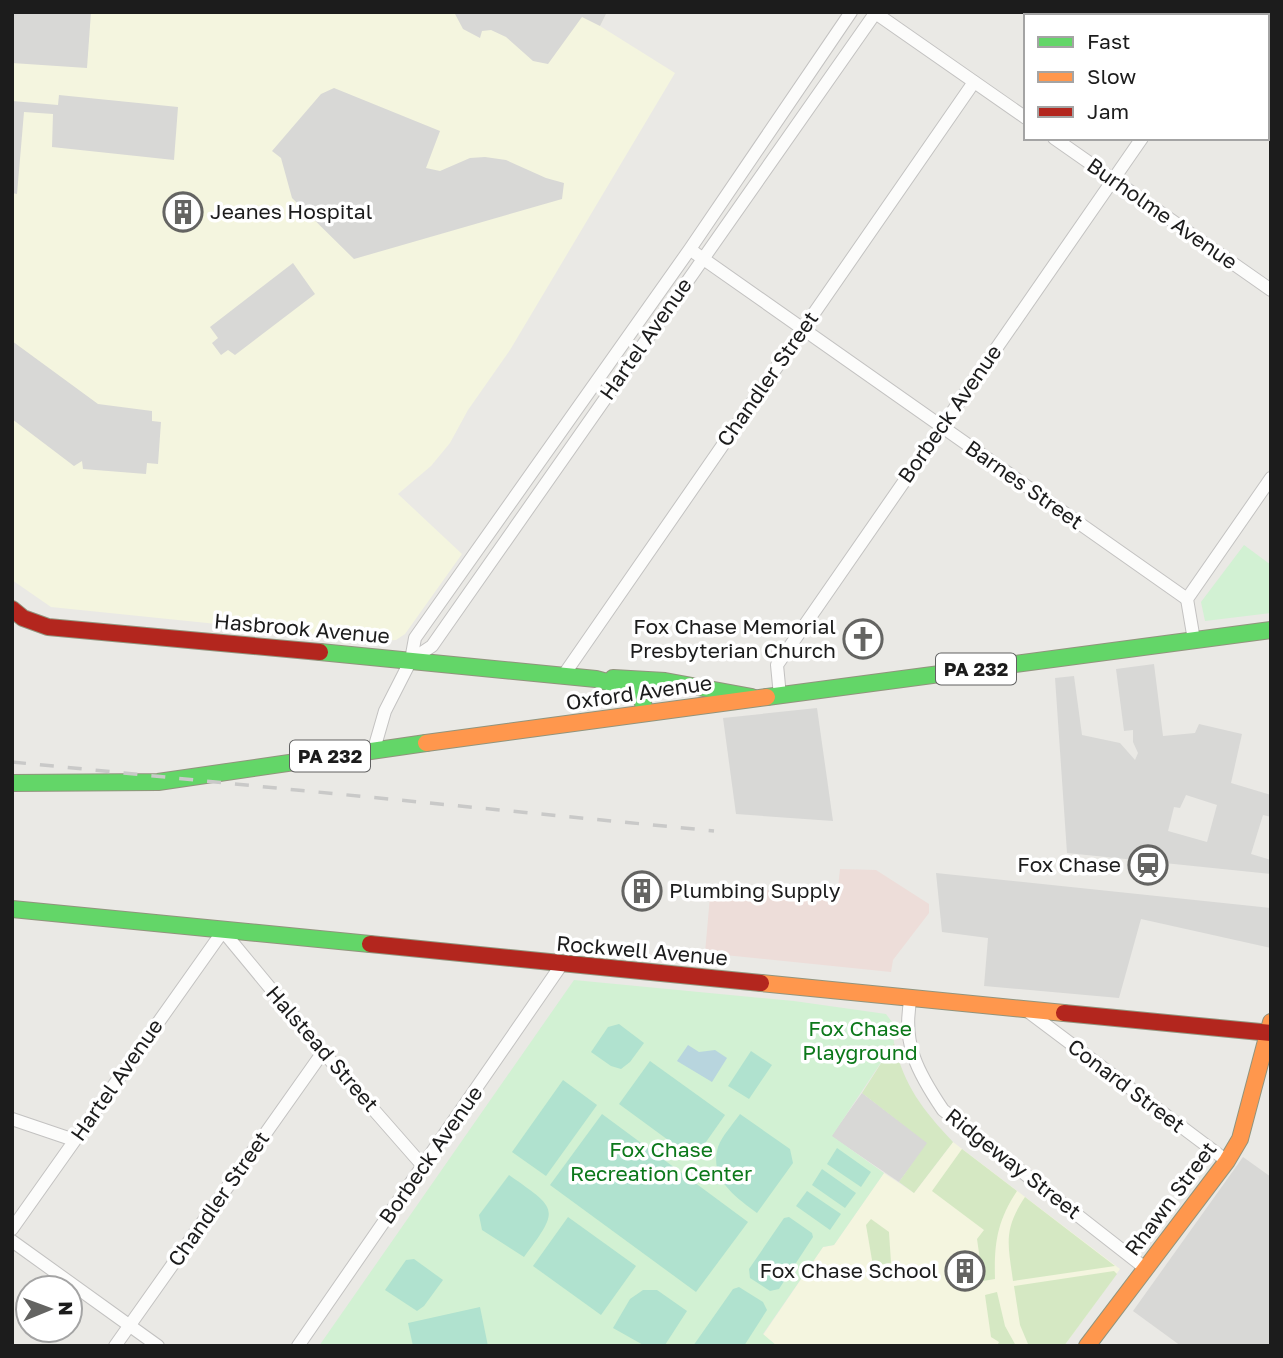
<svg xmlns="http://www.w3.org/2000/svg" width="1283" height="1358" viewBox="0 0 1283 1358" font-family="'Golos Text',sans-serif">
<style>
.commercial{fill:#edddd9}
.education{fill:#f4f5df}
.religious{fill:#d8d8d6;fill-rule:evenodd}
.grass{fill:#d5e8c3}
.park{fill:#d2f1d3}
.pitch{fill:#b0e2cf}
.water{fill:#b8d5de}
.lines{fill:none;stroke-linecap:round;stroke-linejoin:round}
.street-casing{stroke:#c3c2c1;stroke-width:14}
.fast-casing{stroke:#91947d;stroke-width:18}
.slow-casing{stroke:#91947d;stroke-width:18}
.jam-casing{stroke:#91947d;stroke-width:18}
.street{stroke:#fcfcfb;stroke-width:12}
.fast{stroke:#63d668;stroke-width:16}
.slow{stroke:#ff974d;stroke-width:16}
.jam{stroke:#b3261e;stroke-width:16}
.rail{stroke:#c9c9c8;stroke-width:3.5;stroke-dasharray:14 14;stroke-linecap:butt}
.labels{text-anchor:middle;stroke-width:7;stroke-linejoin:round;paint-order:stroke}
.shield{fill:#fff;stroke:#606060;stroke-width:2}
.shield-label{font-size:19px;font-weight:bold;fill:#1c1c1c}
.poi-label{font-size:21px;fill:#1c1c1c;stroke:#fff;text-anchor:end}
.street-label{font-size:21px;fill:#1c1c1c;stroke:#fff}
.park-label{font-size:21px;fill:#0c781a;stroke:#fff}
</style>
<rect width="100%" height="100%" fill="#eae9e5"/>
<!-- commercial -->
<path class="commercial" d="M840 869 876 870 929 904V913L893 960 891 972 705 953 711 885 837 897Z"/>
<!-- education -->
<g class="education">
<path d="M12 12H607L600 26 675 73 510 350 468 410 450 443 431 466 398 494 462 554 405 634 396 640 381 641 51 607 12 580Z"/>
<path d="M953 1142 1120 1269 1064 1346H777L763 1335 823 1247 834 1245 884 1173 914 1193Z"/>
</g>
<!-- religious -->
<g class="religious">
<path d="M12 12H91L87 68 12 63Z"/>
<path d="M454 12H607L600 26 582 17 548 64 533 61 506 37 491 30 482 31 480 38 463 29Z"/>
<path d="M334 88 440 131 426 168 440 171 470 158 485 157 506 160 546 178 564 183 562 199 354 259 292 198 281 158 272 151 321 94Z"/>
<path d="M59 95 178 107 174 160 52 147 53 114 24 112 17 194 12 193V101L58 105Z"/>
<path d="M293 263 315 294 235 355 228 350 221 355 212 343 218 338 210 327Z"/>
<path d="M12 341 98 404 152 411V421L161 422 158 464 147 463 146 474 83 469 82 461 74 466 12 419Z"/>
<path d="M1154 664 1163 736 1195 733 1199 724 1242 734 1231 783 1271 795V817L1263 815 1251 854 1271 860V874L1067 853 1055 678 1074 676 1082 735 1120 743 1135 760 1138 753 1133 742V730L1124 731 1116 669ZM1186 795 1217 805 1207 842 1168 831 1174 807 1180 808Z"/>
<path d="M817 708 833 821 736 814 723 718Z"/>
<path d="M936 873 1271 908V948L1141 919 1119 998 984 986 988 938 942 932Z"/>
<path d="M862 1093 928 1143 899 1182 831 1136Z"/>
<path d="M1243 1157 1271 1177V1346H1181L1133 1311Z"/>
</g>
<!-- grass -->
<g class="grass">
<path d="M894 1043C904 1086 923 1110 953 1142L914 1193 899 1182 927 1143 862 1093Z"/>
<path d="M962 1149 1017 1191C997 1221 994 1244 995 1279L983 1281 977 1239 984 1230 932 1191Z"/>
<path d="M1025 1197 1115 1266 1013 1281C1008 1244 1003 1230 1025 1197Z"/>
<path d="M871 1219 889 1232 891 1263 873 1266 866 1225Z"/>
<path d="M1114 1271 1117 1274 1064 1346 1028 1344 1020 1325 1014 1286Z"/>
<path d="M997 1292 1005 1326 1016 1346H997L999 1342 991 1337 985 1295Z"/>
</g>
<!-- park -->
<g class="park">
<path d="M1244 545 1271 565V613L1205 621 1201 602Z"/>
<path d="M574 980 794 1001 886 1014 892 1022 894 1043 832 1136 884 1173 834 1245 823 1247 763 1334 777 1346H319Z"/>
</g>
<!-- pitch -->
<g class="pitch">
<path d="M619 1024 644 1043 630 1062 621 1069 611 1066 591 1052 608 1027Z"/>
<path d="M751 1051 772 1065 749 1099 728 1086Z"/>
<path d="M650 1061 725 1115 694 1159 619 1104Z"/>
<path d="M563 1080 597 1105 546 1176 512 1152Z"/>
<path d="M602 1114 748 1222 696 1292 550 1185Z"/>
<path d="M740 1114 790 1149 793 1163 757 1213C734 1196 709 1179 718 1147 722 1136 733 1124 740 1114Z"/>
<path d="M837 1148 871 1172 861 1187 827 1164Z"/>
<path d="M822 1169 856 1193 845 1208 812 1185Z"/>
<path d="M509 1175C557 1209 561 1208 524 1257L482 1230 479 1215Z"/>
<path d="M807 1191 841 1214 830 1230 796 1206Z"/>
<path d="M568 1217 636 1266 601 1315 533 1266Z"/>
<path d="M789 1217 812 1233 813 1237 779 1289 770 1291 750 1278 749 1269 784 1218Z"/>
<path d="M414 1259 443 1280 424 1306 417 1311 385 1290 406 1260Z"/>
<path d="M739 1287 763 1302 767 1310 744 1346H693L733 1289Z"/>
<path d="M643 1290H657L687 1311 665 1345 645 1346 613 1328 630 1299Z"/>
<path d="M480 1307 488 1346H413L408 1323Z"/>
</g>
<!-- water -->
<path class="water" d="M688 1045 699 1052 715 1050 727 1058 712 1082 677 1061Z"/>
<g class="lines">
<!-- street casing -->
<g class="street-casing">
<g id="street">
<path d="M874 12 1026 118"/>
<path d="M1183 12 1188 16"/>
<path d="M1230 16 1233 12"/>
<path d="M1267 71 1271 73"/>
<path d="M1054 138 1271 290"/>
<path d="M695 253 1187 599"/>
<path d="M1194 640 1187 599 1271 478"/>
<path d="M411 660 432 646 876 12"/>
<path d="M563 676 974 82"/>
<path d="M780 696 777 665 1142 138"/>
<path d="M374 749 385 711 411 660 415 638 690 249 851 12"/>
<path d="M911 997C901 1043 918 1073 943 1110L1145 1268"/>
<path d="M1026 1010 1227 1161"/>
<path d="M12 1119 74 1140"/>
<path d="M12 1229 223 931 323 1052 423 1166"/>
<path d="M12 1241 158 1346"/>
<path d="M115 1346 323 1052"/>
<path d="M298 1346 562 964"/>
</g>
</g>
<!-- fast casing -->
<g class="fast-casing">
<g id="fast">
<path d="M320 652 596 679 626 687 640 694 646 713"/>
<path d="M613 678 665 681 752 697"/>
<path d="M767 697 1271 630"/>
<path d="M12 783 158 782 426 743"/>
<path d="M12 909 370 944"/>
</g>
</g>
<!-- slow casing -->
<g class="slow-casing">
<g id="slow">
<path d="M426 743 767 697"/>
<path d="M761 983 1064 1013"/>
<path d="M1087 1346 1227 1161 1240 1139 1271 1022"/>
</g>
</g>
<!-- jam casing -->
<g class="jam-casing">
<g id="jam">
<path d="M12 609 23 618 48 627 320 652"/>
<path d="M370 944 761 983"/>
<path d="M1064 1013 1271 1033"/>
</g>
</g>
<!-- street -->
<use href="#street" class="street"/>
<!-- fast -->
<use href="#fast" class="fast"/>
<!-- slow -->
<use href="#slow" class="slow"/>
<!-- jam -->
<use href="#jam" class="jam"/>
<!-- rail -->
<path class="rail" d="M12 762 714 831"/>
</g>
<!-- icons -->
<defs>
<g id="building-ring" transform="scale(2.0125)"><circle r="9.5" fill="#fff" stroke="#646462" stroke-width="1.5"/><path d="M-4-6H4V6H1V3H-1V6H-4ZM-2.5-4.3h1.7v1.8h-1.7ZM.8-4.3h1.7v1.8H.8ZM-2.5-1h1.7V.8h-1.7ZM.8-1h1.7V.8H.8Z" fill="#646462"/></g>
<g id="church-ring" transform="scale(2.0125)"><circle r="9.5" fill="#fff" stroke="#646462" stroke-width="1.5"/><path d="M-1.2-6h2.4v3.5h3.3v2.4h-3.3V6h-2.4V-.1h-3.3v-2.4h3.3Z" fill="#646462"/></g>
<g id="station-ring" transform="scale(2.0125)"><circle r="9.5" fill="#fff" stroke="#646462" stroke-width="1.5"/><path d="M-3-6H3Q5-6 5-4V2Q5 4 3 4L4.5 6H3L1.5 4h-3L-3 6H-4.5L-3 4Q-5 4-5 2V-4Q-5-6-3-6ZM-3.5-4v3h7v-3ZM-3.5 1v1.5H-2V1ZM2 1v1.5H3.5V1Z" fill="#646462"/></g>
</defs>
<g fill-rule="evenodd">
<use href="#building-ring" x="183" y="212"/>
<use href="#church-ring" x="863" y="639"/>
<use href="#station-ring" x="1148" y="865"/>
<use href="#building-ring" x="642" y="891"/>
<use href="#building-ring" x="965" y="1271"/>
</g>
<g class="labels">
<!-- shield labels -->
<g class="shield">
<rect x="936" y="653.5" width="80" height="31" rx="5"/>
<rect x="290" y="740.5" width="80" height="31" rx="5"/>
</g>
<g class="shield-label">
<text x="976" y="676">PA 232</text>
<text x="330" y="763">PA 232</text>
</g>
<!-- poi labels -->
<g class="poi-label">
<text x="210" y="219" text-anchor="start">Jeanes Hospital</text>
<text x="836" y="634">Fox Chase Memorial<tspan x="836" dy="24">Presbyterian Church</tspan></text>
<text x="1121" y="872">Fox Chase</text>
<text x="669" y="898" text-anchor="start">Plumbing Supply</text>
<text x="938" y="1278">Fox Chase School</text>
</g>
<!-- street labels -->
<g class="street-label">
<text transform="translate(1162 214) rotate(35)" y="7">Burholme Avenue</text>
<text transform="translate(646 339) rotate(-55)" y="7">Hartel Avenue</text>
<text transform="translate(768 379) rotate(-55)" y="7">Chandler Street</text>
<text transform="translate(950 414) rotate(-55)" y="7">Borbeck Avenue</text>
<text transform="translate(1024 485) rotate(35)" y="7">Barnes Street</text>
<text transform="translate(302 629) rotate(5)" y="7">Hasbrook Avenue</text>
<text transform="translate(639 693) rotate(-8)" y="7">Oxford Avenue</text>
<text transform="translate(642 951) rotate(5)" y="7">Rockwell Avenue</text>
<text transform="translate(322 1049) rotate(49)" y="7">Halstead Street</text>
<text transform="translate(117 1080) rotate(-55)" y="7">Hartel Avenue</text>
<text transform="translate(1126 1086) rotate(37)" y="7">Conard Street</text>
<text transform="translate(431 1155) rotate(-55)" y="7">Borbeck Avenue</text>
<text transform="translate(1013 1164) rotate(38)" y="7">Ridgeway Street</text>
<text transform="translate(219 1199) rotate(-55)" y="7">Chandler Street</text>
<text transform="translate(1171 1199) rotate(-53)" y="7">Rhawn Street</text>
</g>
<!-- park labels -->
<g class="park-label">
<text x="860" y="1036">Fox Chase<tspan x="860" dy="24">Playground</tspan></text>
<text x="661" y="1157">Fox Chase<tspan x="661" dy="24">Recreation Center</tspan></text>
</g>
</g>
<!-- border -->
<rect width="1283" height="1358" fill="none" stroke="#1c1c1c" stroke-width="28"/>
<!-- legend -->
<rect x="1024" y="14" width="245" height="126" fill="#ffffff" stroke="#a4a4a4" stroke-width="2"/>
<rect x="1038" y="37" width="35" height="10" fill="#63d668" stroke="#a4a4a4" stroke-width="2"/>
<text x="1087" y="49" font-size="21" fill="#1c1c1c">Fast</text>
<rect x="1038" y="72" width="35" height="10" fill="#ff974d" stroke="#a4a4a4" stroke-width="2"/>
<text x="1087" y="84" font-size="21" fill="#1c1c1c">Slow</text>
<rect x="1038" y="107" width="35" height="10" fill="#b3261e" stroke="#a4a4a4" stroke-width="2"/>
<text x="1087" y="119" font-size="21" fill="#1c1c1c">Jam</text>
<!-- north arrow -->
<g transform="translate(49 1309) rotate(89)"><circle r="33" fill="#ffffff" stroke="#a4a4a4" stroke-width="2"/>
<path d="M0-5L12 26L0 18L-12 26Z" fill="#646462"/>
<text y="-10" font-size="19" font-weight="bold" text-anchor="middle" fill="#1c1c1c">N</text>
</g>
</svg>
